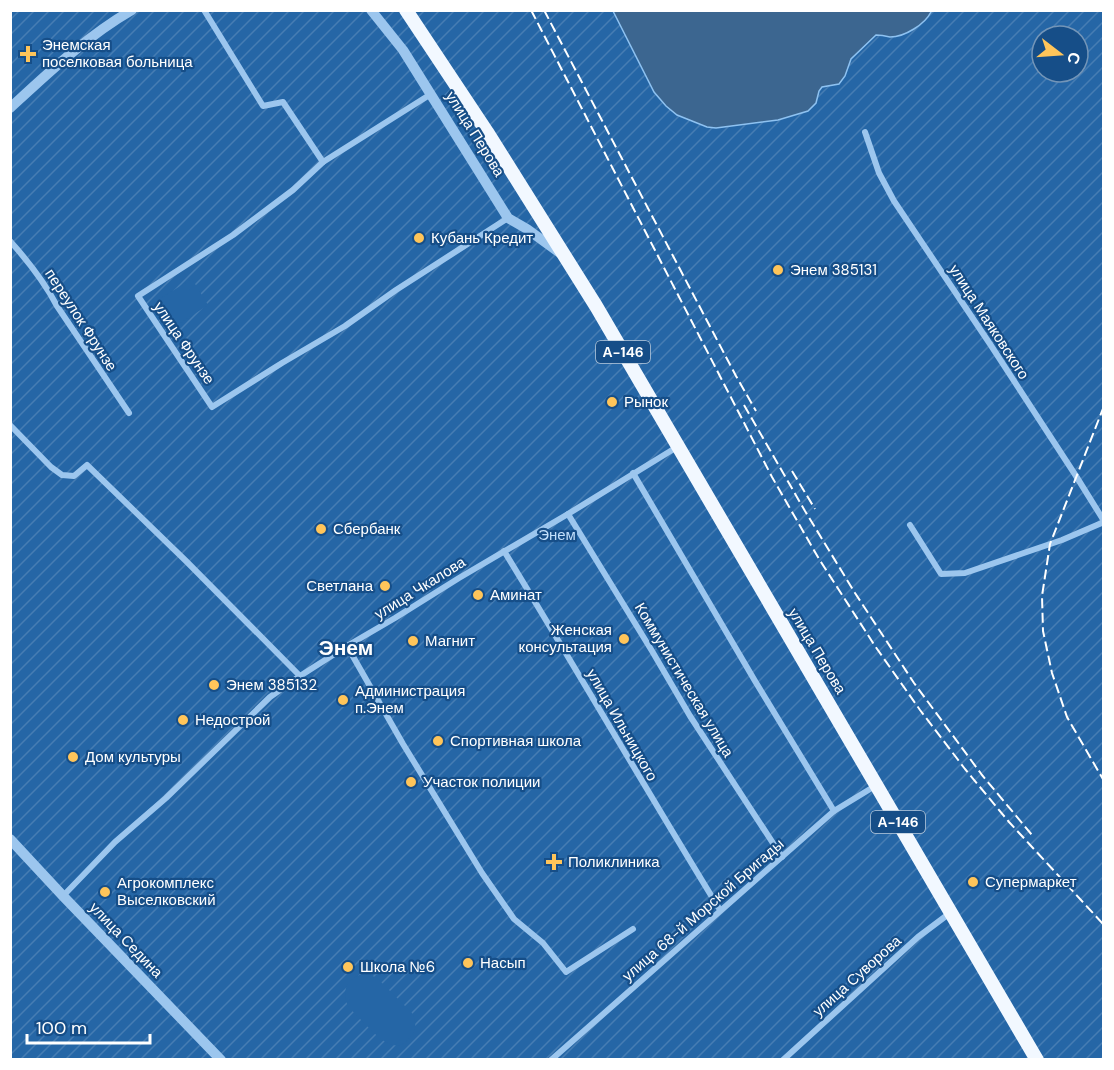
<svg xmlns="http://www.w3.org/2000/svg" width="1114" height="1070" viewBox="0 0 1114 1070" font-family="'DM Sans',sans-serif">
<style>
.garden{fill:url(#garden-furrows);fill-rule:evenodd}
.pitch{fill:#2566a6}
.water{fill:#3c6690;stroke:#8ec2f1;stroke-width:1.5}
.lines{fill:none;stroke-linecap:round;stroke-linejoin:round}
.minor{stroke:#9cc6ee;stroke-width:6}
.tertiary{stroke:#9cc6ee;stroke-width:10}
.trunk{stroke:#f2f8ff;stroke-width:14}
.rail{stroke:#fff;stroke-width:2;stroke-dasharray:10 4.5;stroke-linecap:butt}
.poi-dot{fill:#ffc55a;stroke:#164e88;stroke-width:2}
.labels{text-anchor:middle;stroke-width:4.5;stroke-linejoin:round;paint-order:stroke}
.shield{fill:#164e88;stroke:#b9cadb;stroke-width:1.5}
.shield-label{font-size:14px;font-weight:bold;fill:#fff}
.poi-label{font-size:15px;fill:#fff;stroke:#164e88;text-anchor:start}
.street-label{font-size:15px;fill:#fff;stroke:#164e88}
.park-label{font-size:15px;fill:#c2dffb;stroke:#164e88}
.district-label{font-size:21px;font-weight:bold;fill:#fff;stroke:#164e88}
</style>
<defs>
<pattern id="garden-furrows" width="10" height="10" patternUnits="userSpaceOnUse" patternTransform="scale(1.5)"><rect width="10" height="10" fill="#2566a6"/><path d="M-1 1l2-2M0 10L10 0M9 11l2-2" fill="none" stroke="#467db3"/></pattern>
</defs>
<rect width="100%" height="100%" fill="#164e88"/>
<!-- garden -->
<path class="garden" d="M11 11H1103V1059H11ZM1042 36H1078V72H1042Z"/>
<!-- pitch -->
<g class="pitch">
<path d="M192 279 208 305 173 328 156 301Z"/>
<path d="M362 974 370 975 377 978 412 1013C416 1021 417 1029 411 1036 397 1057 379 1038 368 1027 361 1020 354 1013 348 1006 341 991 347 979 362 974Z"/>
</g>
<!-- water -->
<path class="water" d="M931 11V12C925 24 905 37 890 37 886 36 881 35 876 35L851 59 845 76 839 84 822 87 819 91 816 103 808 111 778 120 716 128 707 127 677 115 666 106 654 92 613 11Z"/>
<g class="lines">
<!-- minor -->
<g class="minor">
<path d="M204 10 263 106 283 102 323 162"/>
<path d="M431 94 323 162 293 190 233 235 138 296 212 407 282 363 345 326 396 290 508 218"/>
<path d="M865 132 879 173 894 201 990 344 1076 476 1104 521"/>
<path d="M10 241C28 261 45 283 57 306L129 413"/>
<path d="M10 425 51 467 62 475 74 476 87 465 186 561 300 676"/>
<path d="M633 473 755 681 834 811"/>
<path d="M568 514 652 651 690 716 782 857"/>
<path d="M910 525 941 574 965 573 1062 540 1104 522"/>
<path d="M504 551C577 670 647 791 720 910"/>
<path d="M347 646 403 744 482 873 514 919 543 943 566 972 633 929"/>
<path d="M63 896 115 842 166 798 270 697 300 676 347 646 395 618 459 578 568 514 677 447"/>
<path d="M551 1060 834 811 875 786"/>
<path d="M783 1060 918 937 950 913"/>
</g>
<!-- tertiary -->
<g class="tertiary">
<path d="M371 10 403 50 508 218 527 229 560 253"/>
<path d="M10 108C48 73 87 36 132 10"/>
<path d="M10 839 63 896 221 1060"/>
</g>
<!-- trunk -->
<path class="trunk" d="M406 10 487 132 596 306 1037 1060"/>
<!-- rail -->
<g class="rail">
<path d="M531 10 772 477 819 559 875 646 920 710 965 769 1009 822 1104 925"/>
<path d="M544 10 736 376 756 411"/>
<path d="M744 405 805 511 855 593 914 683 982 775 1032 835"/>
<path d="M1104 406 1050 544 1042 596 1043 631 1052 673 1067 717 1104 781"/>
<path d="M792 471 815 509"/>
</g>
</g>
<!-- markers -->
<g class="poi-dot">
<path d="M25 45h6v6h6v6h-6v6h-6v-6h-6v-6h6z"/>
<circle cx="419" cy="238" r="6"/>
<circle cx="778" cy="270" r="6"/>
<circle cx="612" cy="402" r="6"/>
<circle cx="321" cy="529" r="6"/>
<circle cx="385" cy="586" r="6"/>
<circle cx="478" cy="595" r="6"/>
<circle cx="624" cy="639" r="6"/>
<circle cx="413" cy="641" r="6"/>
<circle cx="214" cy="685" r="6"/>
<circle cx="343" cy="700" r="6"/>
<circle cx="183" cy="720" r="6"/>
<circle cx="438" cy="741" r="6"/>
<circle cx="73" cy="757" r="6"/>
<circle cx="411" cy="782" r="6"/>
<path d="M551 853h6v6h6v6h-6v6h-6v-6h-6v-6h6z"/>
<circle cx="973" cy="882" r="6"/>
<circle cx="105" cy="892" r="6"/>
<circle cx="468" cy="963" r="6"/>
<circle cx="348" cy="967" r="6"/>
</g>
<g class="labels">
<!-- shield labels -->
<g class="shield">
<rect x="596" y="341" width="54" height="22" rx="4.5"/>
<rect x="871" y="811" width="54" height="22" rx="4.5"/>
</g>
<g class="shield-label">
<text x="623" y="357">А-146</text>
<text x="898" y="827">А-146</text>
</g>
<!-- poi labels -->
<g class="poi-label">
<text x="42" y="50">Энемская<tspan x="42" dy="17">поселковая больница</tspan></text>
<text x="431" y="243">Кубань Кредит</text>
<text x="790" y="275">Энем 385131</text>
<text x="624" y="407">Рынок</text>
<text x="333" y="534">Сбербанк</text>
<text x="373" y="591" text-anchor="end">Светлана</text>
<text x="490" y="600">Аминат</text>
<text x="612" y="635" text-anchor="end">Женская<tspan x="612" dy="17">консультация</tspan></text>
<text x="425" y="646">Магнит</text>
<text x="226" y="690">Энем 385132</text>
<text x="355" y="696">Администрация<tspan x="355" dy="17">п.Энем</tspan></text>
<text x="195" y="725">Недострой</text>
<text x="450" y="746">Спортивная школа</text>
<text x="85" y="762">Дом культуры</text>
<text x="423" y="787">Участок полиции</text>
<text x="568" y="867">Поликлиника</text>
<text x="985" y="887">Супермаркет</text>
<text x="117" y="888">Агрокомплекс<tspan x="117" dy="17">Выселковский</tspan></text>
<text x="480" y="968">Насып</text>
<text x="360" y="972">Школа №6</text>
</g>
<!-- street labels -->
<g class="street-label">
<text transform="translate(475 134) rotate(58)" y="5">улица Перова</text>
<text transform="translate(81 320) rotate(57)" y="5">переулок Фрунзе</text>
<text transform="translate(989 322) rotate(57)" y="5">улица Маяковского</text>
<text transform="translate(184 343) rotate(56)" y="5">улица Фрунзе</text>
<text transform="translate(420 588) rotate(-32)" y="5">улица Чкалова</text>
<text transform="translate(817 651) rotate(59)" y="5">улица Перова</text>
<text transform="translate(684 680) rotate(59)" y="5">Коммунистическая улица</text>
<text transform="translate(622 725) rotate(60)" y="5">улица Ильницкого</text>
<text transform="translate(703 910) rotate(-41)" y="5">улица 68-й Морской Бригады</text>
<text transform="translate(126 940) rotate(46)" y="5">улица Седина</text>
<text transform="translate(857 976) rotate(-42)" y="5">улица Суворова</text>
</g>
<!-- park labels -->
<g class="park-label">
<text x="557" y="540">Энем</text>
</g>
<!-- district labels -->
<g class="district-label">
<text x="346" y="655">Энем</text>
</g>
</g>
<!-- border -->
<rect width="1114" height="1070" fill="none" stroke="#ffffff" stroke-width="24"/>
<!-- north arrow -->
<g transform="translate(1060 54) rotate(107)"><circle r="28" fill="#164e88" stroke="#7395b8" stroke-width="1.5"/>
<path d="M0-4.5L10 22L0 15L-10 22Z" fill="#ffc55a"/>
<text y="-9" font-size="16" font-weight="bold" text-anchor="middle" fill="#ffffff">С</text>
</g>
<!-- scale -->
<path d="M27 1034v9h123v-9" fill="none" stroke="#ffffff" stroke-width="3"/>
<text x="36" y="1034" font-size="18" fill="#ffffff" stroke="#164e88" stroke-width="4.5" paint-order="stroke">100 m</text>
</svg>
